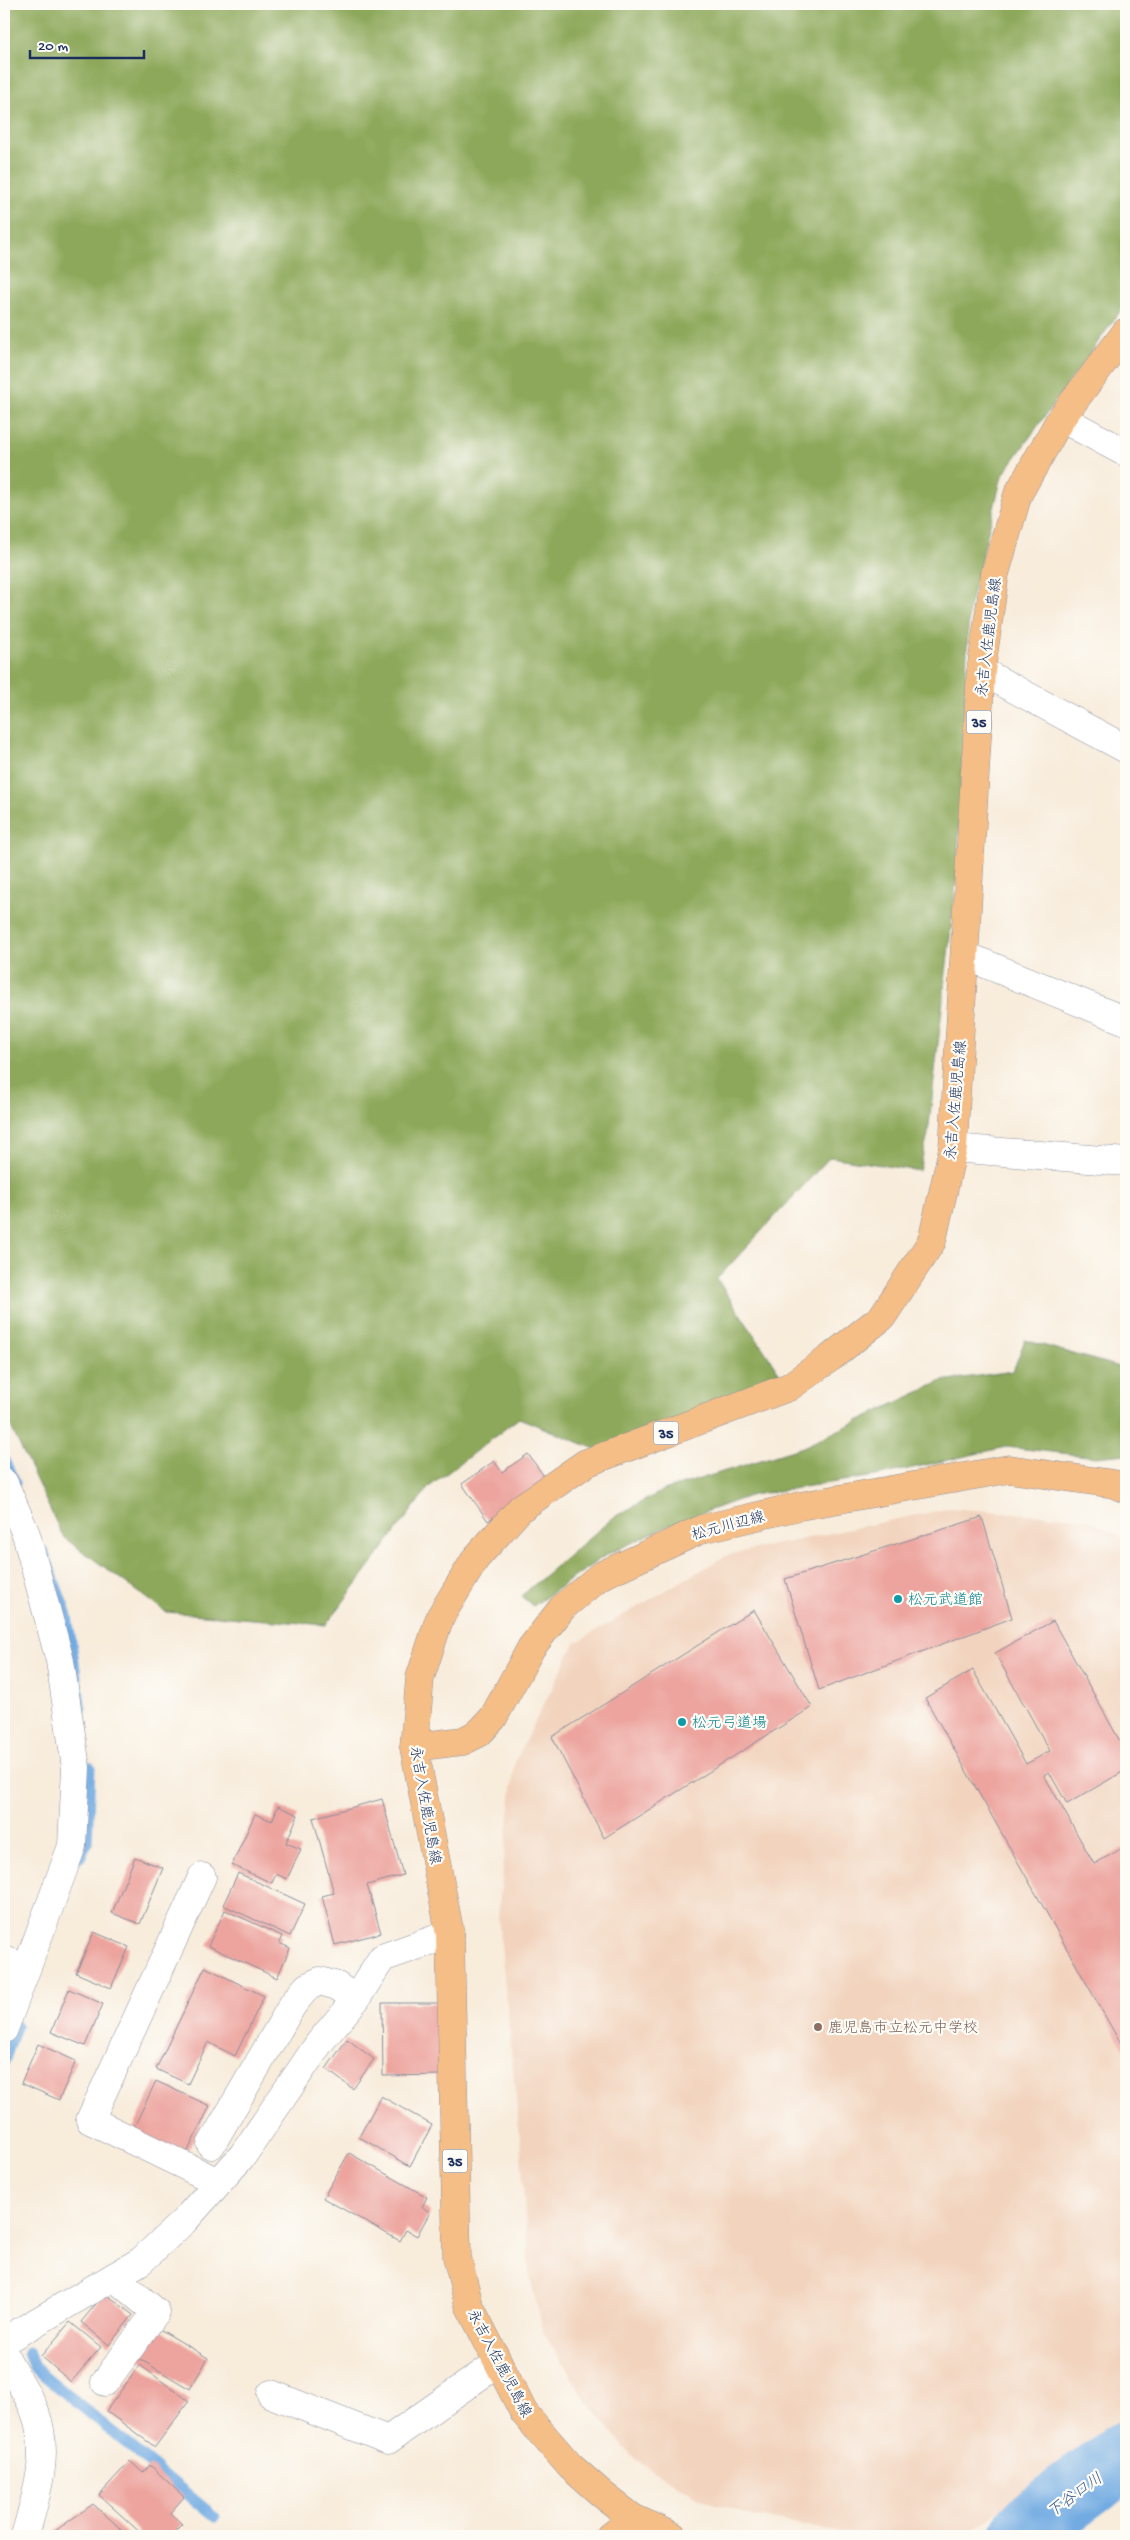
<svg xmlns="http://www.w3.org/2000/svg" width="1130" height="2540" viewBox="0 0 1130 2540" font-family="'Gochi Hand','Klee One',sans-serif">
<style>
.built{fill:#f2d4be}
.forest{fill:#8da85a;stroke:#546c5c}
.lines{fill:none;stroke-linecap:round;stroke-linejoin:round}
.stream{stroke:#72abe2;stroke-width:11}
.river{stroke:#72abe2;stroke-width:68}
.building{fill:#eda49f}
.minor-casing{stroke:#8a8e9c;stroke-width:29}
.major-casing{stroke:#8a8e9c;stroke-width:29}
.minor{stroke:#fff;stroke-width:28}
.major{stroke:#f6be87;stroke-width:28}
.culture-dot{fill:#0f9aa8;stroke:#fdfcf7;stroke-width:2}
.education-dot{fill:#8d6e63;stroke:#fdfcf7;stroke-width:2}
.labels{text-anchor:middle;stroke-width:4.5;stroke-linejoin:round;paint-order:stroke}
.shield{fill:#fdfcf7;stroke:#5f6c8c;stroke-width:1}
.shield-label{font-size:14px;font-weight:bold;fill:#1b2f5e}
.street-label{font-size:15px;fill:#1b2f5e;stroke:#fdfcf7}
.culture-label{font-size:15px;fill:#0d838f;stroke:#fdfcf7;text-anchor:start}
.education-label{font-size:15px;fill:#785e54;stroke:#fdfcf7;text-anchor:start}
.water-label{font-size:16px;font-style:italic;fill:#395a8c;stroke:#fdfcf7}
</style>
<rect width="100%" height="100%" fill="#fdfcf7"/>
<filter id="ink" filterUnits="userSpaceOnUse"><feTurbulence type="fractalNoise" baseFrequency=".02" numOctaves="2"/><feDisplacementMap in="SourceGraphic" scale="10" xChannelSelector="R" yChannelSelector="G"/><feConvolveMatrix kernelMatrix="1 2 1 2 8 2 1 2 1" color-interpolation-filters="sRGB"/></filter>
<filter id="wash" filterUnits="userSpaceOnUse"><feTurbulence type="fractalNoise" baseFrequency=".0096" numOctaves="4" result="noise"/><feDisplacementMap in="SourceGraphic" scale="20" xChannelSelector="R" yChannelSelector="G"/><feGaussianBlur stdDeviation="1.12" result="paint"/><feColorMatrix in="noise" values="0 0 0 0 0 0 0 0 0 0 0 0 0 0 0 0 0 1.4 0 .05"/><feComposite in="paint" operator="in"/></filter>
<g filter="url(#wash)">
<rect width="100%" height="100%" fill="#f8ecdb"/>
<!-- built -->
<path class="built" d="M950 1508 1089 1519 1126 1540V2425L964 2536H856L752 2515 697 2497 635 2460 589 2404 543 2332 529 2272 520 2139 498 1915 515 1761 575 1643 727 1555Z"/>
<!-- forest -->
<g class="forest">
<path d="M4 4H1126V303L1002 476 969 608 957 874 928 1134 919 1171 830 1157 717 1279 780 1374 610 1455 519 1418 429 1487 326 1625 166 1612 63 1537 4 1412Z"/>
<path d="M1025 1340 1126 1369V1454L1096 1457 1006 1447 881 1475 752 1495 674 1523 606 1555 533 1606 521 1596 614 1517 664 1490 803 1447 942 1381 1013 1371Z"/>
</g>
<g class="lines">
<!-- stream -->
<g class="stream">
<path d="M4 1460 15 1483"/>
<path d="M43 1551 67 1616 81 1709"/>
<path d="M80 1857 87 1843 90 1767"/>
<path d="M4 2062 16 2026"/>
<path d="M28 2352 34 2367 215 2517"/>
</g>
<!-- river -->
<path class="river" d="M1024 2536 1043 2516 1126 2455"/>
</g>
<g id="blocks">
<!-- building -->
<g class="building">
<path d="M528 1454 546 1479 488 1521 462 1484 494 1461 502 1472Z"/>
<path d="M982 1517 1012 1618 819 1690 785 1579Z"/>
<path d="M754 1610 812 1707 604 1838 552 1737Z"/>
<path d="M1053 1621 1126 1752V1770L1067 1804 1049 1772 1044 1775 1094 1864 1126 1846V2053L925 1698 973 1670 1026 1764 1050 1751 995 1653Z"/>
<path d="M382 1799 403 1875 367 1885 381 1933 335 1945 322 1896 334 1893 313 1818Z"/>
<path d="M278 1806 298 1815 286 1843 301 1849 287 1879 276 1874 272 1883 232 1865 255 1814 272 1821Z"/>
<path d="M135 1857 163 1868 140 1924 112 1913Z"/>
<path d="M238 1873 305 1904 290 1936 223 1905Z"/>
<path d="M225 1910 282 1936 279 1943 290 1948 277 1978 208 1946Z"/>
<path d="M94 1932 129 1947 111 1988 76 1973Z"/>
<path d="M205 1967 264 1996 235 2056 208 2042 188 2084 156 2069Z"/>
<path d="M69 1989 103 2004 85 2046 51 2032Z"/>
<path d="M382 2003H440L441 2075 383 2076Z"/>
<path d="M347 2039 374 2059 353 2089 326 2069Z"/>
<path d="M38 2044 76 2061 59 2100 21 2083Z"/>
<path d="M156 2081 210 2106 185 2157 132 2131Z"/>
<path d="M381 2096 432 2125 410 2166 359 2137Z"/>
<path d="M349 2153 427 2197 422 2207 430 2212 417 2236 406 2230 400 2241 323 2198Z"/>
<path d="M105 2293 133 2315 109 2345 81 2322Z"/>
<path d="M70 2322 101 2347 71 2382 41 2356Z"/>
<path d="M156 2327 208 2358 190 2389 138 2358Z"/>
<path d="M140 2365 189 2401 155 2447 106 2411Z"/>
<path d="M130 2461 143 2473 150 2465 184 2497 170 2513 182 2524 170 2536H144L99 2495Z"/>
<path d="M93 2504 129 2536H48Z"/>
</g>
</g>
</g>
<g filter="url(#ink)">
<use href="#blocks" fill-opacity="0" stroke="#8a8e9c" stroke-width="1"/>
<g class="lines">
<!-- minor casing -->
<g class="minor-casing">
<g id="minor">
<path d="M1061 418 1126 453"/>
<path d="M981 671 1126 749"/>
<path d="M966 956 1126 1021"/>
<path d="M953 1148 1126 1162"/>
<path d="M4 1483 26 1534 60 1661 76 1768 72 1846 4 2029"/>
<path d="M202 1877 90 2120 218 2182"/>
<path d="M4 1960 26 1968"/>
<path d="M211 2145 293 2004 307 1987 320 1981 337 1986 356 1999"/>
<path d="M4 2341 141 2261 185 2220 243 2155 320 2042 356 1999 382 1958 450 1934"/>
<path d="M4 2354C13 2374 28 2392 35 2412 51 2454 36 2495 25 2536"/>
<path d="M105 2382 156 2312 114 2277"/>
<path d="M271 2394 388 2440 498 2363"/>
</g>
</g>
<!-- major casing -->
<g class="major-casing">
<g id="major">
<path d="M414 1747 463 1741 479 1733 493 1718 531 1648 563 1607 600 1576 702 1529 800 1506 1009 1469 1114 1484 1126 1489"/>
<path d="M610 2536 633 2518"/>
<path d="M673 2536 633 2518 603 2495 570 2466 524 2413 469 2305 457 2257 450 1934 414 1747 420 1678 440 1617 476 1558 521 1508 586 1463 789 1387 830 1358 882 1317 932 1241 953 1148 981 671 995 574 1018 494 1061 418 1126 332"/>
</g>
</g>
<!-- minor -->
<use href="#minor" class="minor"/>
<!-- major -->
<use href="#major" class="major"/>
</g>
</g>
<!-- markers -->
<g class="culture-dot">
<circle cx="898" cy="1599" r="5"/>
<circle cx="682" cy="1722" r="5"/>
</g>
<circle class="education-dot" cx="818" cy="2027" r="5"/>
<g class="labels">
<!-- shield labels -->
<g class="shield">
<rect x="966.5" y="710.5" width="25" height="23" rx="4"/>
<rect x="653.5" y="1421.5" width="25" height="23" rx="4"/>
<rect x="442.5" y="2149.5" width="25" height="23" rx="4"/>
</g>
<g class="shield-label">
<text x="979" y="727">35</text>
<text x="666" y="1438">35</text>
<text x="455" y="2166">35</text>
</g>
<!-- street labels -->
<g class="street-label">
<text transform="translate(988 637) rotate(-83)" y="5">永吉入佐鹿児島線</text>
<text transform="translate(955 1100) rotate(-85)" y="5">永吉入佐鹿児島線</text>
<text transform="translate(728 1525) rotate(-15)" y="5">松元川辺線</text>
<text transform="translate(426 1805) rotate(80)" y="5">永吉入佐鹿児島線</text>
<text transform="translate(500 2363) rotate(62)" y="5">永吉入佐鹿児島線</text>
</g>
<!-- culture labels -->
<g class="culture-label">
<text x="908" y="1604">松元武道館</text>
<text x="692" y="1727">松元弓道場</text>
</g>
<!-- education labels -->
<g class="education-label">
<text x="828" y="2032">鹿児島市立松元中学校</text>
</g>
<!-- water labels -->
<g class="water-label">
<text transform="translate(1074 2494) rotate(-36)" y="6">下谷口川</text>
</g>
</g>
<!-- margin -->
<rect width="1130" height="2540" fill="none" stroke="#fdfcf7" stroke-width="20"/>
<!-- scale -->
<path d="M30 50v8h114v-8" fill="none" stroke="#1b2f5e" stroke-width="2.5"/>
<text x="38" y="50" font-size="15" fill="#1b2f5e" stroke="#fdfcf7" stroke-width="4" paint-order="stroke">20 m</text>
</svg>
